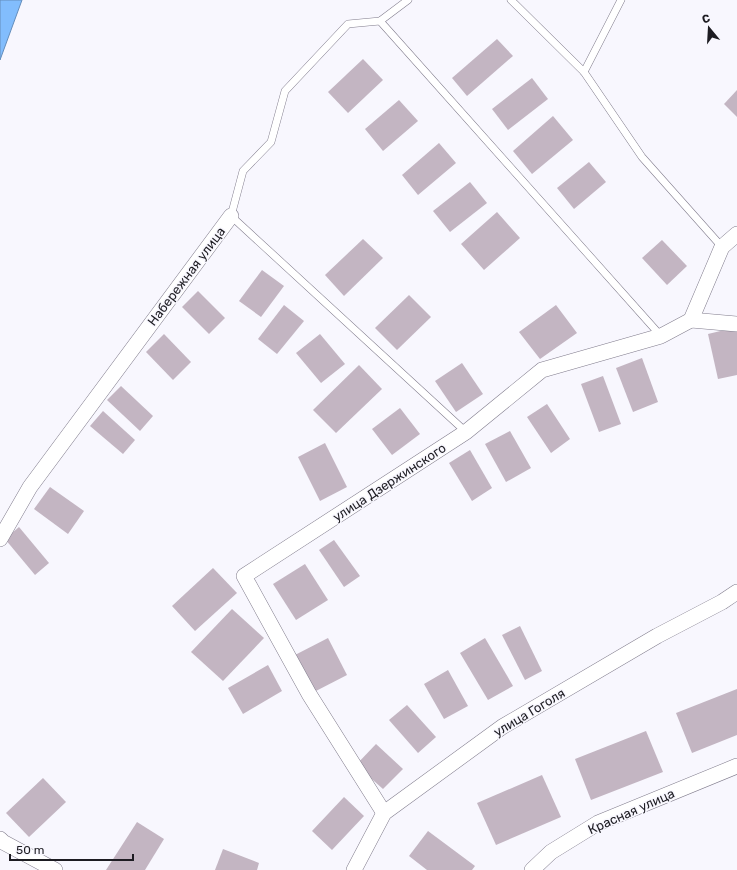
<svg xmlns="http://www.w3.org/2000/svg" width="737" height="870" viewBox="0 0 737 870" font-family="Rubik,sans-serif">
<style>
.water{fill:#82bdfd;stroke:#648dbb}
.building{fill:#c3b5c2}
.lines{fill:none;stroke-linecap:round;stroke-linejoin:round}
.service-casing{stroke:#807c8c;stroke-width:8}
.minor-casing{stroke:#807c8c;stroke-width:16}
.service{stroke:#fff;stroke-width:7}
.minor{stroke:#fff;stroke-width:15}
.labels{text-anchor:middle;stroke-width:3;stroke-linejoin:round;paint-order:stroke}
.street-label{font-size:13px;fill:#1d1c22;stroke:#f8f7fe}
</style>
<rect width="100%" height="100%" fill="#f8f7fe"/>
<!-- water -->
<path class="water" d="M0 0H22L0 60Z"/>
<!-- building -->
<g class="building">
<path d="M497 39 513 56 467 96 452 78Z"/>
<path d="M363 59 383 80 348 113 328 92Z"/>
<path d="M532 78 548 99 508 130 492 109Z"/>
<path d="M737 90V117L724 104Z"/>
<path d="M399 100 418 121 383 151 365 129Z"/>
<path d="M553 116 573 140 532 174 513 151Z"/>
<path d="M439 143 456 163 418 195 402 175Z"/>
<path d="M589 162 606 182 574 209 557 188Z"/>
<path d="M470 182 487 203 450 232 433 211Z"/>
<path d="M497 212 520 238 484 270 461 244Z"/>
<path d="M363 239 383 258 344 296 325 275Z"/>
<path d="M662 240 687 266 667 285 642 258Z"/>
<path d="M262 270 284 286 261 317 239 301Z"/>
<path d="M198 291 225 318 209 334 182 307Z"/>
<path d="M409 295 431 317 397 350 375 328Z"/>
<path d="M284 305 304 321 277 354 258 339Z"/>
<path d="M556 305 577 333 540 359 519 332Z"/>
<path d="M737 327V375L718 379 708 334Z"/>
<path d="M164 334 191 362 173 380 146 352Z"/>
<path d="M320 334 345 364 321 383 296 353Z"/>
<path d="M642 358 658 402 633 412 616 368Z"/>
<path d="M462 363 483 394 456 412 435 381Z"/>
<path d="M359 365 382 389 336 433 313 410Z"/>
<path d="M603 376 621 424 599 432 581 384Z"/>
<path d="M121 386 153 416 140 431 107 400Z"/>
<path d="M547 404 570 439 551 453 527 417Z"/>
<path d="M400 408 420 434 392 455 372 429Z"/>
<path d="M103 411 135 440 123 454 90 426Z"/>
<path d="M510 431 531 468 506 482 485 444Z"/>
<path d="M325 443 347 487 320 501 298 457Z"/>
<path d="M470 450 492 488 472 501 449 463Z"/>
<path d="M50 487 84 511 68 534 34 509Z"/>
<path d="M19 527 49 563 35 575 5 539Z"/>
<path d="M334 540 360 576 344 587 319 550Z"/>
<path d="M305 564 328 600 296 620 273 584Z"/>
<path d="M213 568 237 593 195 631 172 606Z"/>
<path d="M232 609 264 638 223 681 191 652Z"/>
<path d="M520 626 542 671 525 680 502 635Z"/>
<path d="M328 638 347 675 314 692 295 655Z"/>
<path d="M485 638 513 686 488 700 460 653Z"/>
<path d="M268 665 282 691 243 714 228 688Z"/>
<path d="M448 670 468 706 444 719 424 684Z"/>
<path d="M737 689V735L692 753 676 713Z"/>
<path d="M407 705 436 737 418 753 389 720Z"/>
<path d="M646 731 663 772 591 800 575 759Z"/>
<path d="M376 744 403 769 383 789 356 765Z"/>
<path d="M542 775 561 817 496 845 477 803Z"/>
<path d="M43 778 66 802 29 837 6 813Z"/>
<path d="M344 797 364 816 332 850 312 831Z"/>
<path d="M137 822 164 839 145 870H106Z"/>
<path d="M428 831 475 866 472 870H427L409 856Z"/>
<path d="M223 849 259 863 257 870H215Z"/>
</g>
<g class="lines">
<!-- service casing -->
<g class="service-casing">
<g id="service">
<path d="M408 0 380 21 348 24 285 91 271 142 243 171 231 216 466 432"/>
<path d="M511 0 584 72 642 157 722 247"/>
<path d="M380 21 661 336"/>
<path d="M584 72 621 0"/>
</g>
</g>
<!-- minor casing -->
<g class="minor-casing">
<g id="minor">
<path d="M691 320 737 324"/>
<path d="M0 539 30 487 231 216"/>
<path d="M384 813 309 694 244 576 466 432 542 370 661 336 691 320 722 247 737 234"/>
<path d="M0 839 3 842 55 870"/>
<path d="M354 870 384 813 502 727 657 636 722 602 737 592"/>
<path d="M532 870 551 852 598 823 737 766"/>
</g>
</g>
<!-- service -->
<use href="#service" class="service"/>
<!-- minor -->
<use href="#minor" class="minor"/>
</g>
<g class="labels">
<!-- street labels -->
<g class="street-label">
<text transform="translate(186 276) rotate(-53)" y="5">Набережная улица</text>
<text transform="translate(389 482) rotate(-33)" y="5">улица Дзержинского</text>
<text transform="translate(529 712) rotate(-31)" y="5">улица Гоголя</text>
<text transform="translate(631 811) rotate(-24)" y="5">Красная улица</text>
</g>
</g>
<!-- north arrow -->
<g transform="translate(709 28) rotate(342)" stroke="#f8f7fe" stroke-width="3" paint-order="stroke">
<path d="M0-3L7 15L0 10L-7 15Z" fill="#1d1c22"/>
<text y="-6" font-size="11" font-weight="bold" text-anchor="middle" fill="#1d1c22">С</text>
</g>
<!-- scale -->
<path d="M10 854v6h123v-6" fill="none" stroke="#1d1c22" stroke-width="2"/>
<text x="16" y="854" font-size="12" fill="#1d1c22" stroke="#f8f7fe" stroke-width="3" paint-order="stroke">50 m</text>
</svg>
